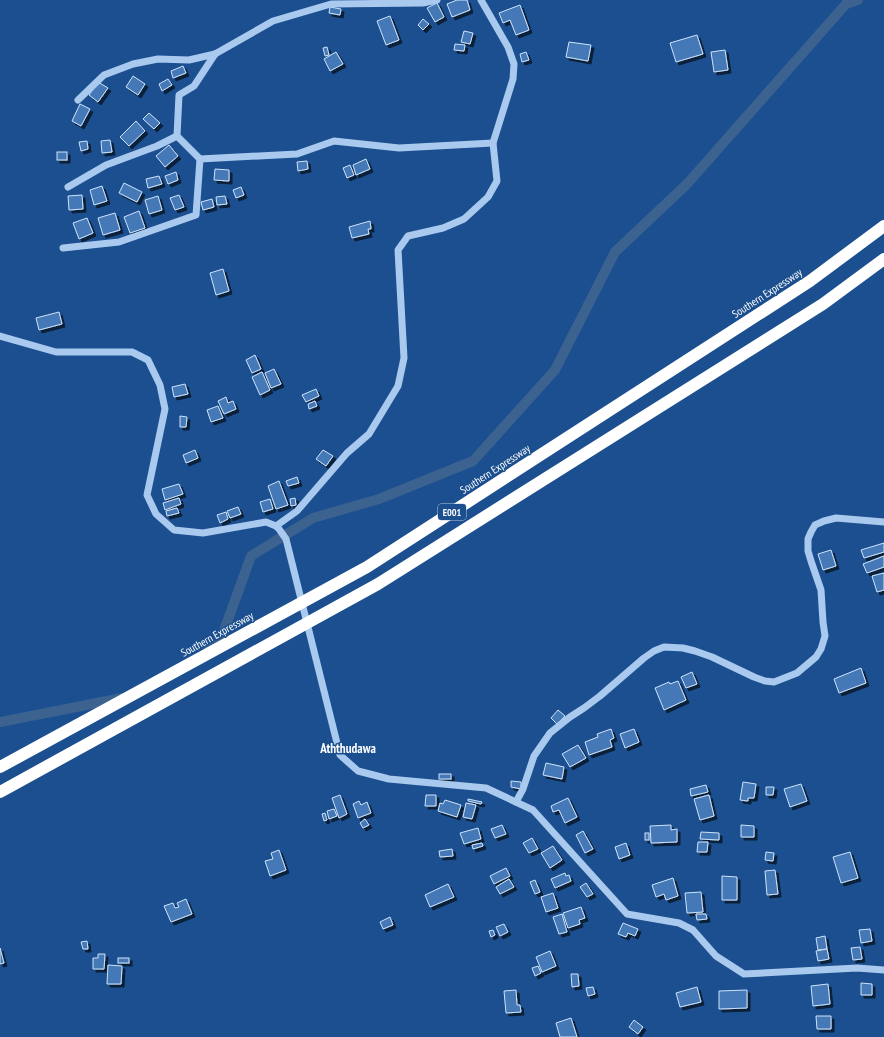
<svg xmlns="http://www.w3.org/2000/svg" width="884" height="1037" viewBox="0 0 884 1037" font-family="'PT Sans Narrow',sans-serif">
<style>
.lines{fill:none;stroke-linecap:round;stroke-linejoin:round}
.canal{stroke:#3c6290;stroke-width:10}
.building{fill:#4478b7;stroke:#cfe3fa;filter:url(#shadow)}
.minor{stroke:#a9c9ee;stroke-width:7}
.highway{stroke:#fff;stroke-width:12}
.labels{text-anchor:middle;stroke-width:3;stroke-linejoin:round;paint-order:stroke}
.shield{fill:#1b4f8f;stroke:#bbcadd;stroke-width:1}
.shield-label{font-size:10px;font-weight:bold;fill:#fff}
.street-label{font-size:11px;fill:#fff;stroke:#1b4f8f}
.quarter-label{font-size:13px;font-weight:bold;fill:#fff;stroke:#1b4f8f}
</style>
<defs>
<filter id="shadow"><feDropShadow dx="3" dy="3" stdDeviation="0" flood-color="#0009"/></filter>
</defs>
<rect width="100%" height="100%" fill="#1b4f8f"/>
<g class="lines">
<!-- canal -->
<g class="canal">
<path d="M208 650 221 639 251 556 313 518 379 499 473 461 555 370 615 252 687 184 846 4 858 0"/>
<path d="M0 722 122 698"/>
</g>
</g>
<!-- building -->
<g class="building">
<path d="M457 0H467L470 10 452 17 447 4Z"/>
<path d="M437 3 444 17 435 22 427 8Z"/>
<path d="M520 5 529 30 516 35 510 20 503 23 499 13Z"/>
<path d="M330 7 341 9 340 15 329 13Z"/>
<path d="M390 16 399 40 386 45 377 21Z"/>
<path d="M423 19 429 24 423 30 418 25Z"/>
<path d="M464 31 473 33 470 44 461 42Z"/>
<path d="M697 35 703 54 676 62 670 43Z"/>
<path d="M569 42 591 45 588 61 566 57Z"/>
<path d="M455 44 465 45 464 51 454 50Z"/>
<path d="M327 47 329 55 325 56 323 48Z"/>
<path d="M725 50 728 70 714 72 711 52Z"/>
<path d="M336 52 343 64 330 71 324 59Z"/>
<path d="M526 52 529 60 522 62 520 54Z"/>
<path d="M183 66 186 73 173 78 171 71Z"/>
<path d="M133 76 145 84 138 95 126 87Z"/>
<path d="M168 79 172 85 162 91 159 84Z"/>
<path d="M98 82 108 88 98 102 89 95Z"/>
<path d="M80 104 90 109 81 126 72 121Z"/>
<path d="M149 113 160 123 154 129 143 119Z"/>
<path d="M136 121 145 131 129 146 120 137Z"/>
<path d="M110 140 112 152 102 153 101 141Z"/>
<path d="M87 141 88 149 81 151 79 142Z"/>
<path d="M169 145 178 156 165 167 156 156Z"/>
<rect x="57" y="152" width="10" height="8"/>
<path d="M366 159 370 169 356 175 353 165Z"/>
<path d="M307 161 308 169 298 171 297 162Z"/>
<path d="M350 165 354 175 347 178 343 168Z"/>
<path d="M215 169 229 170V181L214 180Z"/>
<path d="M176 172 178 180 168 184 165 176Z"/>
<path d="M159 176 162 184 148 188 146 179Z"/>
<path d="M124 183 142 192 137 202 119 193Z"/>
<path d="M102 186 107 201 94 205 90 190Z"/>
<path d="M241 187 244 195 236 198 233 190Z"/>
<path d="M82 195 83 209 69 210 68 196Z"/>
<path d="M179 195 184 207 175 210 170 198Z"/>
<path d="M158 196 162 210 149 214 145 200Z"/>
<path d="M225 196 227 204 217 205 216 197Z"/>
<path d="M212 199 214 207 203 210 201 202Z"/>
<path d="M139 211 145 228 130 233 124 217Z"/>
<path d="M115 213 120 230 103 235 98 218Z"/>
<path d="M87 218 93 233 79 239 73 223Z"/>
<path d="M370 221 371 229H368L369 234 352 238 349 227Z"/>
<path d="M223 269 229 291 216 295 210 273Z"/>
<path d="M59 312 62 324 39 330 36 318Z"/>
<path d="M255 355 261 369 252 373 246 360Z"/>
<path d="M274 369 281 384 271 388 265 373Z"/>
<path d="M262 372 270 390 260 395 252 377Z"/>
<path d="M185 384 188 394 174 397 172 387Z"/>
<path d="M316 389 319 396 306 402 302 395Z"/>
<path d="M226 397 228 403 233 401 236 409 224 414 218 401Z"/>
<path d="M315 401 317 406 309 409 308 404Z"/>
<path d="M218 406 223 418 211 422 207 410Z"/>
<path d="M180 416 187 417 186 427H180Z"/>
<path d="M195 450 198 458 186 463 183 455Z"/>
<path d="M323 450 333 456 326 466 316 459Z"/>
<path d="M297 477 299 483 288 486 286 481Z"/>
<path d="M279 481 288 505 276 509 268 486Z"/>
<path d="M179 484 183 494 165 500 162 489Z"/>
<path d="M179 498 181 504 165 510 163 503Z"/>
<path d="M295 498 296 505 291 506 290 499Z"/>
<path d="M270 499 273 509 263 512 260 502Z"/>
<path d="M238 507 241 514 230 518 227 511Z"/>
<path d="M177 508 179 513 167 516 166 511Z"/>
<path d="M226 512 228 519 220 523 217 515Z"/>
<path d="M884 543V552L864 558 861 550Z"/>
<path d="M831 550 836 566 823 570 818 554Z"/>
<path d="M884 556V567L867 573 863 564Z"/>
<path d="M884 573V590L877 592 872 576Z"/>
<path d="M861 668 866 683 839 693 834 679Z"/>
<path d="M692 672 697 684 686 688 681 677Z"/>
<path d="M678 681 686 700 664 710 655 688 669 682 670 684Z"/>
<path d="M558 710 565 716 557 724 551 718Z"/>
<path d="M611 729 614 738 610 740 612 747 589 755 585 742 598 737 597 734Z"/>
<path d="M634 729 639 742 625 748 620 734Z"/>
<path d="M578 745 586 758 570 767 562 754Z"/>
<path d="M546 763 564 767 562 779 543 775Z"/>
<rect x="439" y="774" width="12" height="5"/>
<path d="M511 781 521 782V789L511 787Z"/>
<path d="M743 782 756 784 754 798H748V801L740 800Z"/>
<path d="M801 784 807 801 790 807 784 789Z"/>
<path d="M706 785 708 792 691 796 690 789Z"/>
<path d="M766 787H774L773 795H766Z"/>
<path d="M340 795 347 814 339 818 332 798Z"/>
<path d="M426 795H436V806H425Z"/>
<path d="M709 795 714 816 700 820 694 799Z"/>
<path d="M568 798 577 817 565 823 559 810 553 812 551 806Z"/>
<path d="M468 799 482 802 481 804 468 801Z"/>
<path d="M445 800 461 805 457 817 438 811 440 803 443 804Z"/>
<path d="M359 801 361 805 367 802 371 813 358 818 353 804Z"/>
<path d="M466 803 476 805 472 819 463 817Z"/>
<path d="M334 809 337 816 329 819 327 811Z"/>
<path d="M325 813 327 820 324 821 322 814Z"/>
<path d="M365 819 369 825 363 828 360 823Z"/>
<path d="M502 825 506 834 495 838 491 829Z"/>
<path d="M671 825V830L677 829V842L651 843 650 826Z"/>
<path d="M741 825 754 826V837H741Z"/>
<path d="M478 828 481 839 464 844 460 833Z"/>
<path d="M583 831 593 849 585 853 576 835Z"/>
<path d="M701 832 719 833V840L700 839Z"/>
<rect x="645" y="833" width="4" height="7"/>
<path d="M532 838 538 849 529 853 523 843Z"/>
<path d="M698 842H708L707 852H697Z"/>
<path d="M482 843 483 846 473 849 472 845Z"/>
<path d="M626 843 630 855 619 859 615 847Z"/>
<path d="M553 846 562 860 550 868 541 853Z"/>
<path d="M452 849 453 856 440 857 439 851Z"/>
<path d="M279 850 286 870 270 876 265 861 273 859 271 853Z"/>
<path d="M766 852 774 853 773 861 765 860Z"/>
<path d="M850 852 858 878 841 883 833 857Z"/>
<path d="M506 868 510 876 494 884 490 876Z"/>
<path d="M775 870 778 894 767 895 765 871Z"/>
<path d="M565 873 566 876 569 875 571 881 555 888 551 879Z"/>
<path d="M722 876 737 877V900H722Z"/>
<path d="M673 878 678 896 666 900 664 894 656 897 652 885Z"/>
<path d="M509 879 514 887 500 894 496 887Z"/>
<path d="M535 880 540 892 535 894 530 882Z"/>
<path d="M586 883 593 894 587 897 580 887Z"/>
<path d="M448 884 454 897 430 907 425 895Z"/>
<path d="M701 892 703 912 687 913 685 893Z"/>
<path d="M553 893 558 908 546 912 541 897Z"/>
<path d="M186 899 192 914 171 922 164 906 173 903 175 908 179 907 177 903Z"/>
<path d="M581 907 585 918 579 920 580 924 568 928 563 913Z"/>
<path d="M562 914 567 932 559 934 553 917Z"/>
<path d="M696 914H706L707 919 697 920Z"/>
<path d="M390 917 393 925 383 929 380 922Z"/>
<path d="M623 923 638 929 635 936 628 933 626 937 618 934Z"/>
<path d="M504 924 508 932 500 936 496 927Z"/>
<path d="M870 929 872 941 861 943 859 930Z"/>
<path d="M493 930 495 935 491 937 489 931Z"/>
<path d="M825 936 827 949 818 950 816 938Z"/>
<path d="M87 941 88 949H83L81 942Z"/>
<path d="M860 947 862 959 853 960 851 948Z"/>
<path d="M0 948 4 963 0 964Z"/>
<path d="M827 949 829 959 818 961 816 951Z"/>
<path d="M550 951 556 966 542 972 536 957Z"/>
<path d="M98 954H105L104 969H93V958H98Z"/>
<rect x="118" y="958" width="11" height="5"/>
<path d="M108 965 122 966 121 984H107Z"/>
<path d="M538 966 541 973 535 976 532 968Z"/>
<path d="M571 974H578L579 986 572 987Z"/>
<path d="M861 983 872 984V995H861Z"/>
<path d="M828 984 830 1004 813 1006 811 986Z"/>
<path d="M593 987 595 994 588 996 586 988Z"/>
<path d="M697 987 701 1002 680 1007 676 993Z"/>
<path d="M516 990 517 1005H520L521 1012 506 1013 504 991Z"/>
<path d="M747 990V1008L719 1009V991Z"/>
<path d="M816 1016H831V1029H817Z"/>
<path d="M571 1018 577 1037H560L556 1023Z"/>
<path d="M634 1020 643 1027 638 1034 629 1027Z"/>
</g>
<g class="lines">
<!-- minor -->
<g class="minor">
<path d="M437 0 423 3 331 4 273 21 215 54 194 86 179 95 177 136 200 159 297 154 334 141 399 148 493 143"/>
<path d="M78 100 104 75 133 64 158 59 189 60 215 54"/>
<path d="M68 187 106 165 157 146 177 136"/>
<path d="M63 248 119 242 196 215 200 159"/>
<path d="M0 336 56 352H132L148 360 160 385 165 409 147 495 156 514 174 530 203 533 266 522 276 526 279 529 286 539 340 755 358 771 389 779 486 788 533 810 627 914 679 923 693 930 716 956 744 974 857 968 884 970"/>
<path d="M276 526 297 511 347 453 369 434 398 386 404 358 398 250 408 236 443 228 464 219 488 197 497 181 493 143 513 79 514 64 508 47 481 0"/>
<path d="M516 802 523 789 534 756 550 733 570 717 584 708 600 696 644 658 654 651 664 647 683 648 695 651 712 657 754 677 765 681 774 682 797 673 816 657 821 649 825 636 823 622 821 590 811 561 808 551V539L811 532 815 525 824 521 836 518 884 522"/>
</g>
<!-- highway -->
<g class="highway">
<path d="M0 767 367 567 810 281 884 226"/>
<path d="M0 792 378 584 823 304 884 259"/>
</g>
</g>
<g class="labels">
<!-- shield labels -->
<rect class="shield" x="438" y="504" width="28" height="16" rx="3"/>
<g class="shield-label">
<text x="452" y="516">E001</text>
</g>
<!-- street labels -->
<g class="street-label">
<text transform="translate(767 293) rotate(-33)" y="4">Southern Expressway</text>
<text transform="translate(495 469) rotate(-33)" y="4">Southern Expressway</text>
<text transform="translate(217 634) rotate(-29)" y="4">Southern Expressway</text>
</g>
<!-- quarter labels -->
<g class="quarter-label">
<text x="348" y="753">Aththudawa</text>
</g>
</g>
</svg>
